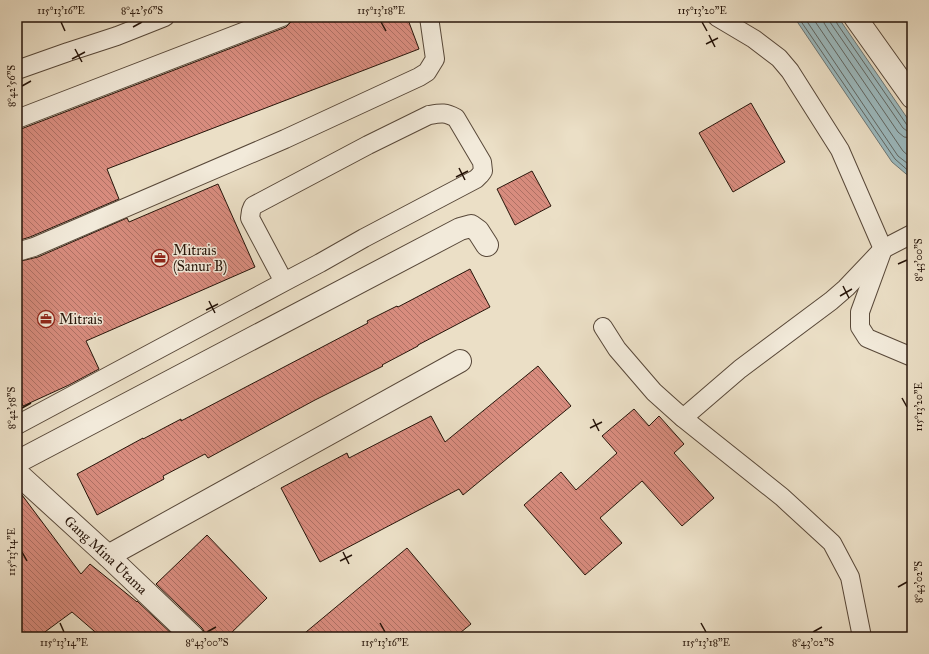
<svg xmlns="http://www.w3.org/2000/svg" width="929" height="654" viewBox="0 0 929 654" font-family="'IM FELL Great Primer',serif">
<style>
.water{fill:#9cbabf;stroke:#6d7877}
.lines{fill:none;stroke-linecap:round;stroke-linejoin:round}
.shore{stroke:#626864;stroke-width:1}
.building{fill:url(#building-back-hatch);stroke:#27150a}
.service-casing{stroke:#584839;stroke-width:20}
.minor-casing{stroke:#584839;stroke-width:24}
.service{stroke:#f2eada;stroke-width:18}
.minor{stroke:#f2eada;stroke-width:22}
.ticks{fill:none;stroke:#27150a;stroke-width:1.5}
.labels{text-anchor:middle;stroke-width:3;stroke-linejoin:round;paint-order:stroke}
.poi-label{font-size:14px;fill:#27150a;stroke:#f2eada;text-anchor:start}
.street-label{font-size:14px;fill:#27150a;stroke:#f2eada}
.neatline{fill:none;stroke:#27150a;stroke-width:1.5}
.ticks-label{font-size:10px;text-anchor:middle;fill:#27150a}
</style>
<defs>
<pattern id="building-back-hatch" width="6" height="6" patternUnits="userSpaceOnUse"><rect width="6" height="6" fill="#d88c7e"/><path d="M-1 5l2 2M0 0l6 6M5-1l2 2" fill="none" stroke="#af7165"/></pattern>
</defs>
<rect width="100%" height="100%" fill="#ebdfc6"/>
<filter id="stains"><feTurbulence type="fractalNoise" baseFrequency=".005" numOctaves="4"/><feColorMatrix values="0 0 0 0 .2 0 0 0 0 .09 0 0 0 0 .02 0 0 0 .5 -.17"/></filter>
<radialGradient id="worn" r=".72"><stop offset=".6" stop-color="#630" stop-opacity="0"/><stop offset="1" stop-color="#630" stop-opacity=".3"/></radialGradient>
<!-- water -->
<path class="water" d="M794 17H838L912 125V179L892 162Z"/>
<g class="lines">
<!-- shore -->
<g class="shore">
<path d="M798 17 895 159 912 174"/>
<path d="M804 17 898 156 912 167"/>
<path d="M812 17 903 151 912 159"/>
<path d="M824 17V23L829 31 898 132 904 137 912 138"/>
<path d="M830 17V22L834 28 903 128 907 131 912 132"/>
<path d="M835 17V20L838 25 907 125 909 127H912"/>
</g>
</g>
<!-- building -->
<g class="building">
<path d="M304 17H407L419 49 107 169 119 199 30 237 17 241V129H21L286 27 291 22Z"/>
<path d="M751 103 785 162 733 192 699 133Z"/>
<path d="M532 171 551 206 515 225 497 189Z"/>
<path d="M218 184 255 267 86 341 99 369 69 385 23 406 17 392V262L38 257 127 218 129 222Z"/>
<path d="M470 269 490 307 418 345V346L382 365 383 366 315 400 208 458 205 454 163 476 164 479 97 515 77 474 143 438V439L181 419V421L368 323 367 321 397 306 398 307Z"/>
<path d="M538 366 571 406 463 495 459 489 320 562 281 488 347 453 349 458 431 416 445 442Z"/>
<path d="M634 409 649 426 659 416 684 444 674 453 714 498 682 526 642 481 600 518 622 543 585 575 524 505 561 472 576 490 617 453 602 436Z"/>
<path d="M17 490 22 495 81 574 90 564 137 602V601L175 637H101L72 612 38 637H17Z"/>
<path d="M207 535 267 598 227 637H205V633L202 628 156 584Z"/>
<path d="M407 548 471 624 455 637H300Z"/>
</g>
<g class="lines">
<!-- service casing -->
<g class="service-casing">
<g id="service">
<path d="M717 17 754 39 779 58 790 71 840 150 883 249 860 312V327L867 338 912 357"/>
<path d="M17 70 68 52 117 36 165 17"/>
<path d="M17 119 282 17"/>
<path d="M17 252 34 247 285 139 419 77 427 72 435 59 429 17"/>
<path d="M603 327 617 349 654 392 683 418 782 497 832 543 850 577 862 637"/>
<path d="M683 418 740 369 831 301 846 288 883 249 912 234"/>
<path d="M17 425 284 282 320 263 364 238 476 179 480 175 483 171 482 162 456 118C445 112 441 113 429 115L368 145 253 206 251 211 250 218 284 282"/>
</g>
</g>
<!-- minor casing -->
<g class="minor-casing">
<g id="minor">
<path d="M855 17 912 97"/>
<path d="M17 462 460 229 471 226 478 231 487 245"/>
<path id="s1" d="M17 473 108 556 193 637"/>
<path d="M108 556 460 361"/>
</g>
</g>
<!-- service -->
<use href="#service" class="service"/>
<!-- minor -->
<use href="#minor" class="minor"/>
</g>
<!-- ticks -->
<path class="ticks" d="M61 22 65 31M381 22 386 31M702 22 707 31M133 27 142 22M709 35 715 47M706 44 718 38M75 49 82 62M72 59 85 52M22 86 31 81M459 168 465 180M456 177 468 171M898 264 907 260M843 286 849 298M840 296 852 289M209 301 215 313M206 310 218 304M902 398 907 407M22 408 31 403M593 419 599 431M590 428 602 422M22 552 27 561M343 552 349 564M340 561 352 555M898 587 907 582M60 623 64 632M380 623 385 632M701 623 706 632M207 632 216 627M813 632 822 627"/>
<!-- icons -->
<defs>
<g id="office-ring" transform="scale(0.9)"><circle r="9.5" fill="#f2eada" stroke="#8f2418" stroke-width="1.5"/><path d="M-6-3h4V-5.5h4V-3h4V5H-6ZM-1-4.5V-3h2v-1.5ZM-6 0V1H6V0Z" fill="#8f2418"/></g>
</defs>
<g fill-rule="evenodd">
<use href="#office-ring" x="160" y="258"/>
<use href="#office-ring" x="46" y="319"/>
</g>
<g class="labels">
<!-- poi labels -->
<g class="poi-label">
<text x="173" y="255">Mitrais<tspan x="173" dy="16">(Sanur B)</tspan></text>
<text x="59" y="324">Mitrais</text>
</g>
<!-- street labels -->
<g class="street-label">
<text dy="5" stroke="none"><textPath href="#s1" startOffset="121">Gang Mina Utama</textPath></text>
</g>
</g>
<!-- margin -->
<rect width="929" height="654" fill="none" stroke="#ebdfc6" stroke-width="44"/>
<rect x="22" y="22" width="885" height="610" class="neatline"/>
<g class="ticks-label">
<text x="61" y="14">115°13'16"E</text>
<text x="142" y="14">8°42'56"S</text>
<text x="381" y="14">115°13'18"E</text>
<text x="702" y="14">115°13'20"E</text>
<text transform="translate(11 86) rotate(-90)" y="4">8°42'56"S</text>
<text transform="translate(918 260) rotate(-90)" y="4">8°43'00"S</text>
<text transform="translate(918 407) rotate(-90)" y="4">115°13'20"E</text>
<text transform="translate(11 408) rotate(-90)" y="4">8°42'58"S</text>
<text transform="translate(11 552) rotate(-90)" y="4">115°13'14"E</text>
<text transform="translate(918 582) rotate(-90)" y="4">8°43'02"S</text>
<text x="64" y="646">115°13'14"E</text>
<text x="207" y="646">8°43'00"S</text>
<text x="385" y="646">115°13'16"E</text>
<text x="706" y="646">115°13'18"E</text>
<text x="813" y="646">8°43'02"S</text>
</g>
<rect width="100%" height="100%" filter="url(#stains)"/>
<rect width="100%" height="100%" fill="url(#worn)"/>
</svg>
